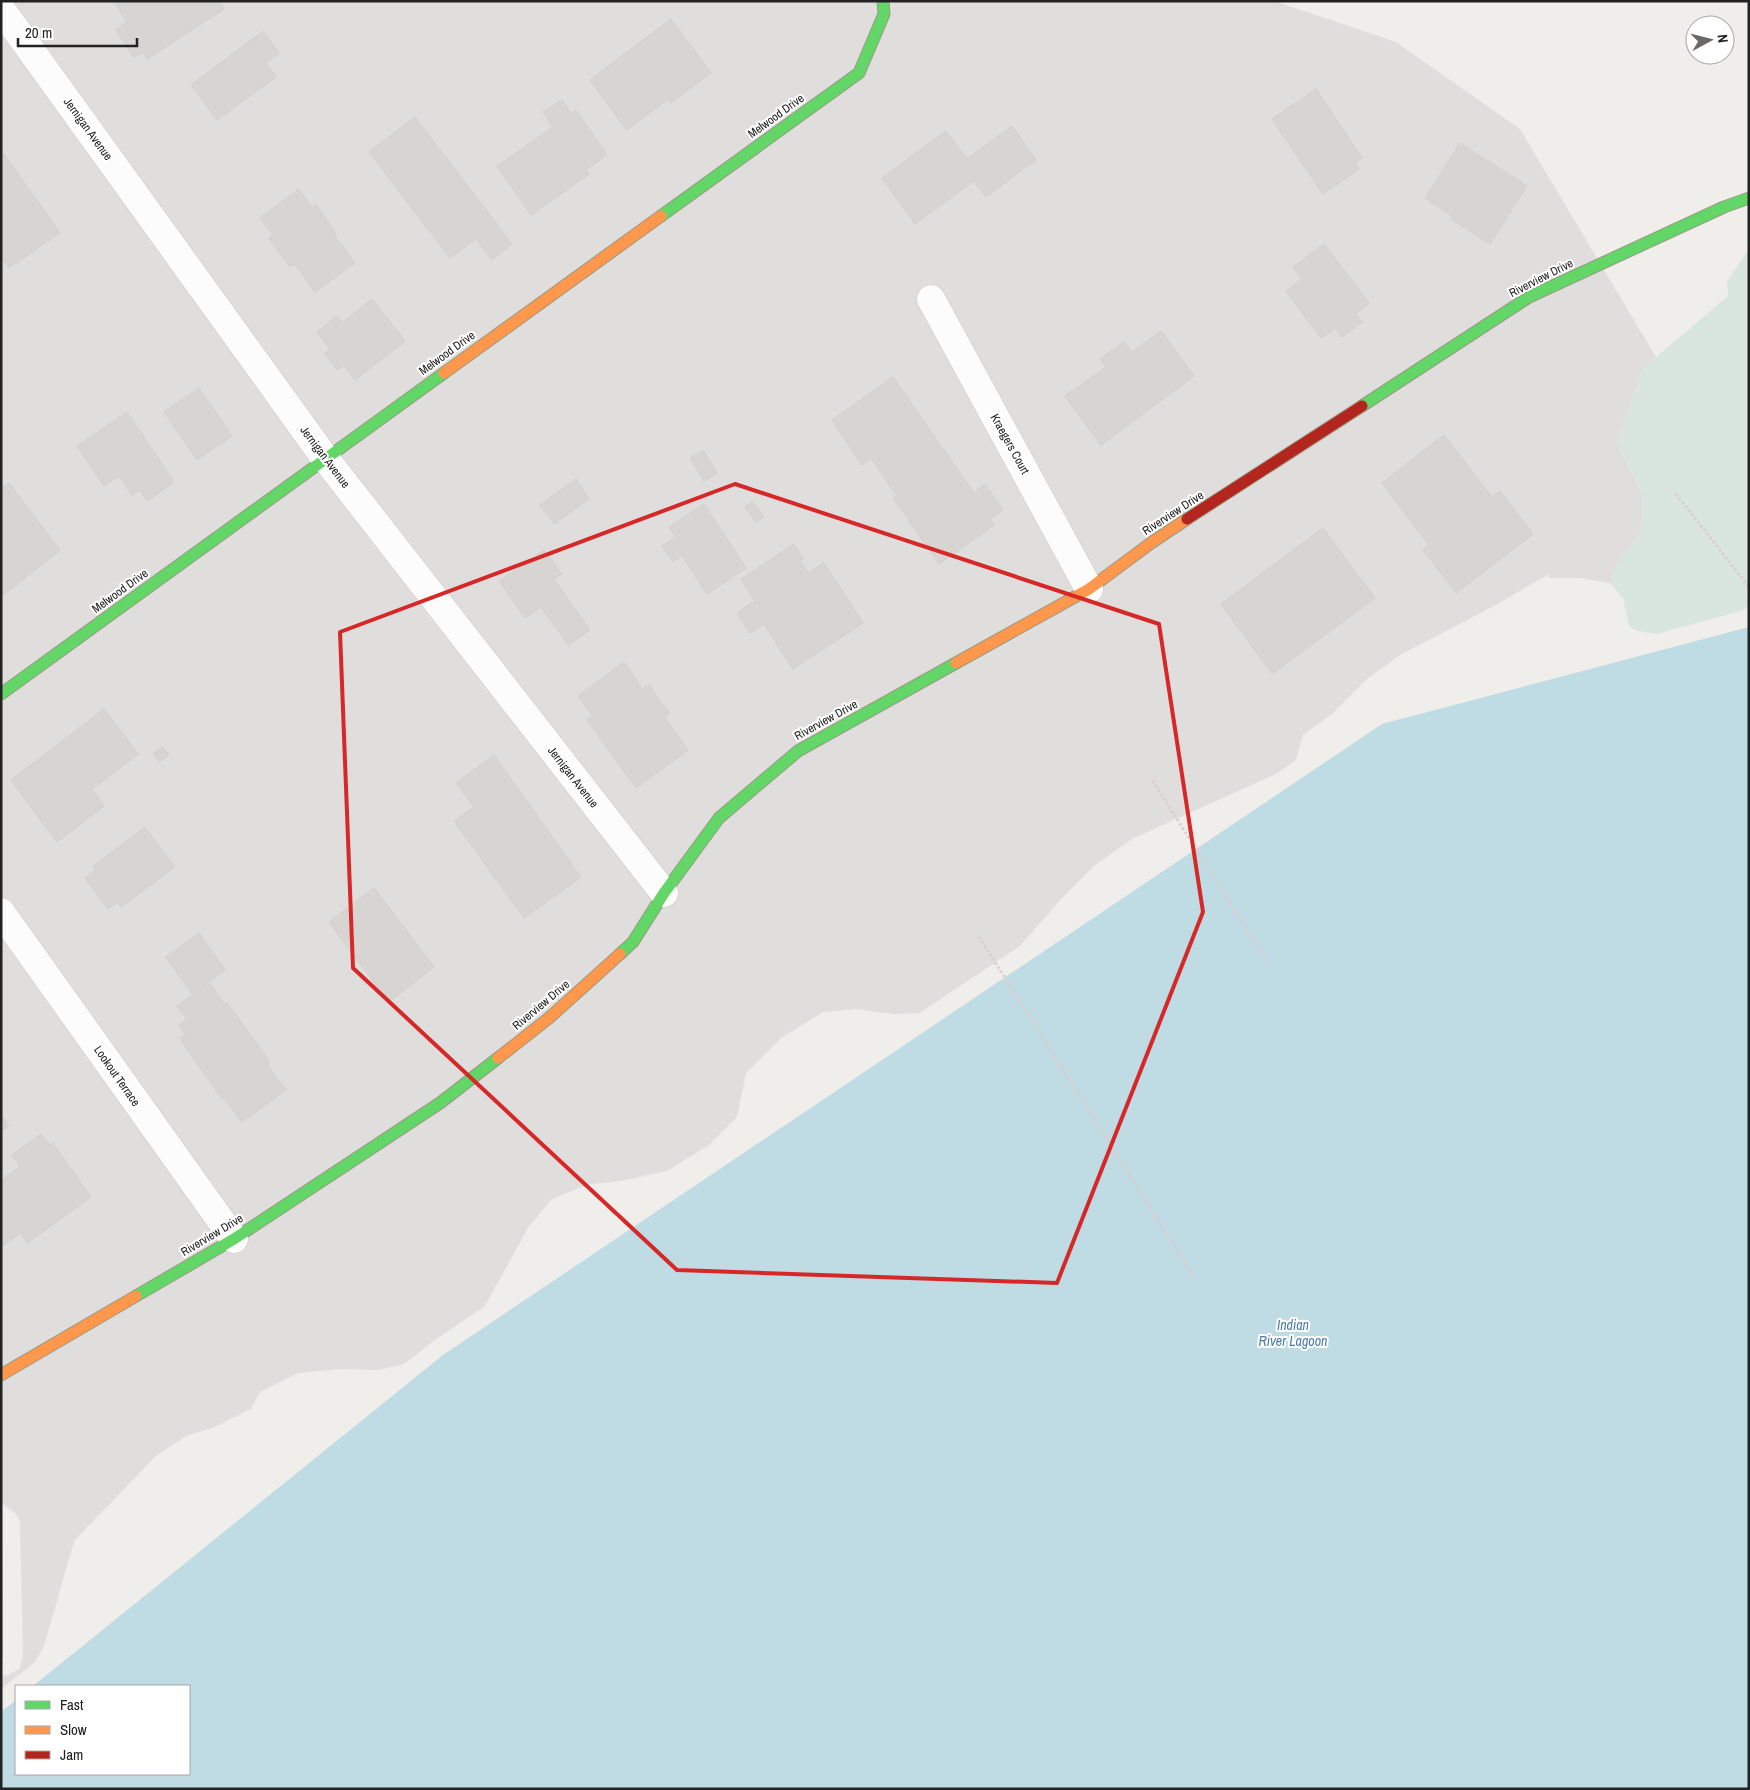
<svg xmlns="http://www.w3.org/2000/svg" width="1750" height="1790" viewBox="0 0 1750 1790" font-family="'Archivo Narrow',sans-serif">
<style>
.residential{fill:#dfdedc}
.forest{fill:#cbdec1}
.wetland{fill:#d9e6de}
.water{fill:#bfdbe3}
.building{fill:#d7d4d2;stroke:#d3d0cc}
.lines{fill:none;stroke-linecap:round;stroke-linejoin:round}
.street-casing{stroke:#c9c8c7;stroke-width:29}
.fast-casing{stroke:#999a82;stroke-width:13}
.slow-casing{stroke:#999a82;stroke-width:13}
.jam-casing{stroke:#999a82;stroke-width:13}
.path{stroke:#dccecd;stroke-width:3;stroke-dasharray:2.5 2.5;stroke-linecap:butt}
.street{stroke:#fdfcfc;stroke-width:28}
.fast{stroke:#63d668;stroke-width:11}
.slow{stroke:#ff974d;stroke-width:11}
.jam{stroke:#b3261e;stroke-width:11}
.marked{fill:none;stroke:#d62828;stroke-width:4;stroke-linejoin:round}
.labels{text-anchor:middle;stroke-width:4;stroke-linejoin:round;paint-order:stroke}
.street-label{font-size:12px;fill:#222;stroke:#fff}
.water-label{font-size:14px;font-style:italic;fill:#4a7aab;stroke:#fff}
</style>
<rect width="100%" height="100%" fill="#f0eeeb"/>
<!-- residential -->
<path class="residential" d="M1 1H1274L1396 42 1520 129 1656 357 1643 368 1617 442 1643 494 1641 533 1621 558 1610 583 1580 578H1548L1549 574 1494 606 1402 654 1368 678 1332 714 1303 735 1296 760 1276 774 1132 839 1094 866 1061 899 1020 946 920 1013 893 1014 856 1009 823 1012 781 1038 746 1073 737 1117 709 1145 667 1171 620 1181 587 1185 552 1199 529 1226 485 1306 432 1342 404 1364 378 1370 339 1369 298 1373 260 1392 251 1409 215 1427 186 1436 156 1456 74 1541 44 1646 35 1662 1 1689V1676L8 1675 19 1669 23 1657 20 1521 15 1513 1 1503Z"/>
<!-- forest -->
<path class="forest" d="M1 1526H2L3 1658H1Z"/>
<!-- wetland -->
<path class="wetland" d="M1749 251V605L1744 610 1657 634 1637 631 1629 626 1623 598 1610 583 1621 558 1641 533 1643 494 1617 442 1643 368 1728 296 1727 282 1747 252Z"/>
<!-- water -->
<path class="water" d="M1749 627V1789H1V1712L16 1700V1774H189V1686H33L443 1355 1382 724Z"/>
<!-- building -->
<g class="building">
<path d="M114 1H219L224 9 147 59 143 52 134 58 116 30 127 22Z"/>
<path d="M671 19 711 73 671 103 668 99 627 130 590 80Z"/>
<path d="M263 31 279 53 266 63 276 77 217 120 191 85Z"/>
<path d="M1316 89 1362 158 1355 163 1359 169 1323 194 1272 119Z"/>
<path d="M562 100 571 114 576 110 607 155 586 169 589 174 531 215 497 166 553 127 543 112Z"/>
<path d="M415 117 512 244 492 260 476 239 450 258 369 152Z"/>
<path d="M1012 126 1036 160 986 197 974 181 915 224 882 178 946 131 967 159Z"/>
<path d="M1460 143 1527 186 1490 244 1451 219 1453 216 1425 198Z"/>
<path d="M4 154 60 233 9 268 1 257V156Z"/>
<path d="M299 189 312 208 316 205 336 233 334 235 355 263 315 292 295 264 290 267 269 238 273 235 260 218Z"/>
<path d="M1324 244 1369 303 1356 314 1362 322 1342 337 1335 328 1321 338 1286 291 1302 279 1293 267Z"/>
<path d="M372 299 405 341 355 380 344 365 337 370 325 353 330 349 317 332 337 316 342 323Z"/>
<path d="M1161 331 1194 376 1101 445 1065 396 1106 367 1100 359 1124 342 1132 352Z"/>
<path d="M893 377 974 493 985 484 1003 510 990 519 994 525 939 564 893 498 897 496 871 458 862 465 832 420Z"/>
<path d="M199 388 232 436 197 460 164 412Z"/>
<path d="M127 412 174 482 147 501 140 490 132 496 119 476 104 486 77 446Z"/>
<path d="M1444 435 1492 497 1500 491 1533 534 1456 593 1423 550 1429 545 1382 483Z"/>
<path d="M703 450 717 473 704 481 690 458Z"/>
<path d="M576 479 589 499 554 524 540 505Z"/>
<path d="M9 483 60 550 1 597V489Z"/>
<path d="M753 502 764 517 756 522 745 507Z"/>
<path d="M704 504 746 568 707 594 682 555 673 562 662 546 676 537 669 527Z"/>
<path d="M1323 528 1375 598 1272 674 1221 604Z"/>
<path d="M794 544 804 559 800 561 808 573 824 563 863 623 793 669 764 624 750 633 737 613 755 601 741 579Z"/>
<path d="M544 550 562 574 554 579 590 630 568 645 541 607 525 618 499 581Z"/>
<path d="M624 662 642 689 649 685 669 713 664 717 688 750 636 788 587 720 593 716 578 696Z"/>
<path d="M104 709 138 754 92 789 104 806 57 842 11 780Z"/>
<path d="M163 747 169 755 159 762 153 753Z"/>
<path d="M494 755 581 877 524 918 454 821 474 807 456 783Z"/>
<path d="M145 827 175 867 121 907 118 902 108 909 85 878 95 870 93 866Z"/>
<path d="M374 888 434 967 389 1002 329 922Z"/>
<path d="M199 933 225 970 205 985 206 987 210 984 225 1005 227 1003 270 1062 267 1064 286 1090 242 1122 223 1097 222 1099 180 1039 185 1035 179 1025 187 1019 177 1006 193 995 166 957Z"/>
<path d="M1 1115 9 1125 1 1131Z"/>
<path d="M41 1134 49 1145 53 1143 91 1197 27 1243 20 1233 1 1247V1180L20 1167 12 1155Z"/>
</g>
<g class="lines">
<!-- street casing -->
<g class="street-casing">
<g id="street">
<path d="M1 9 325 458 664 893"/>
<path d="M931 299 1089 589"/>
<path d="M1 912 234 1239"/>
</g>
</g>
<!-- fast casing -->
<g class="fast-casing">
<g id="fast">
<path d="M661 216 859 73 884 14 883 1"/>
<path d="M1362 406 1529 297 1724 207 1749 198"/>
<path d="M1 694 444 373"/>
<path d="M620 954 633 942 664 893 719 818 798 751 956 663"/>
<path d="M136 1296 234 1239 440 1103 498 1058"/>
</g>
</g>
<!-- slow casing -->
<g class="slow-casing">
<g id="slow">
<path d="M444 373 661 216"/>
<path d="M956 663 1089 589 1151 543 1187 519"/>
<path d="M498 1058 549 1018 620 954"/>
<path d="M1 1375 136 1296"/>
</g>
</g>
<!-- jam casing -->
<g class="jam-casing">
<path id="jam" d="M1187 519 1362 406"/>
</g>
<!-- path -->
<g class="path">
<path d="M1676 494 1749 587"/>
<path d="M1153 781 1270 966"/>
<path d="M979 937 1194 1277"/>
</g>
<!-- street -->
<use href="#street" class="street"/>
<!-- fast -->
<use href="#fast" class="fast"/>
<!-- slow -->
<use href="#slow" class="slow"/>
<!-- jam -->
<use href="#jam" class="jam"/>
</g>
<!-- marked area -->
<path class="marked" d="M735 484 1159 624 1203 912 1057 1283 677 1270 353 968 340 632Z"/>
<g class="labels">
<!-- street labels -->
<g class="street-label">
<text transform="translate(776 116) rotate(-36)" y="4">Melwood Drive</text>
<text transform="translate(88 129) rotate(54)" y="4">Jernigan Avenue</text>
<text transform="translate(1541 278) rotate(-27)" y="4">Riverview Drive</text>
<text transform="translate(447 353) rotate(-36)" y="4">Melwood Drive</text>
<text transform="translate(1010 444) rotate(61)" y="4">Kraegers Court</text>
<text transform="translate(325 457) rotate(53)" y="4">Jernigan Avenue</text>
<text transform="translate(1173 513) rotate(-33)" y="4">Riverview Drive</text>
<text transform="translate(120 591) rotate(-36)" y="4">Melwood Drive</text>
<text transform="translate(826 720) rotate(-29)" y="4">Riverview Drive</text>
<text transform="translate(573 777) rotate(52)" y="4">Jernigan Avenue</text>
<text transform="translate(541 1005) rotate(-40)" y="4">Riverview Drive</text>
<text transform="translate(117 1076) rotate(55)" y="4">Lookout Terrace</text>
<text transform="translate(212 1235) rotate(-31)" y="4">Riverview Drive</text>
</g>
<!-- water labels -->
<g class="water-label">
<text x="1293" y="1330">Indian<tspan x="1293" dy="16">River Lagoon</tspan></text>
</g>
</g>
<!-- border -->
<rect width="1750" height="1790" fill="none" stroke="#222222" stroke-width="5"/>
<!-- legend -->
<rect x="15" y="1685" width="175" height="90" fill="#ffffff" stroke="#a7a7a7"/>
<rect x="25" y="1701" width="25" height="8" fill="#63d668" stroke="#a7a7a7"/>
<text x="60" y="1710" font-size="15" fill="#222222">Fast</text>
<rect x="25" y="1726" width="25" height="8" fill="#ff974d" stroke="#a7a7a7"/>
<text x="60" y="1735" font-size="15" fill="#222222">Slow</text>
<rect x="25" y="1751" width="25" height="8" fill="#b3261e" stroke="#a7a7a7"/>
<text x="60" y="1760" font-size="15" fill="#222222">Jam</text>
<!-- north arrow -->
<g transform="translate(1710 40) rotate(83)"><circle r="24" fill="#ffffff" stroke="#a7a7a7"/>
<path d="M0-4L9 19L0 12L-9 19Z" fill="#6a6968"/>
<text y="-8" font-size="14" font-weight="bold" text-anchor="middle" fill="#222222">N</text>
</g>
<!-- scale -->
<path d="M18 38v8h119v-8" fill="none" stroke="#222222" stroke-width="2.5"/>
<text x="25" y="38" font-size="15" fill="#222222" stroke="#ffffff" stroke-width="4" paint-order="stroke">20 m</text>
</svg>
